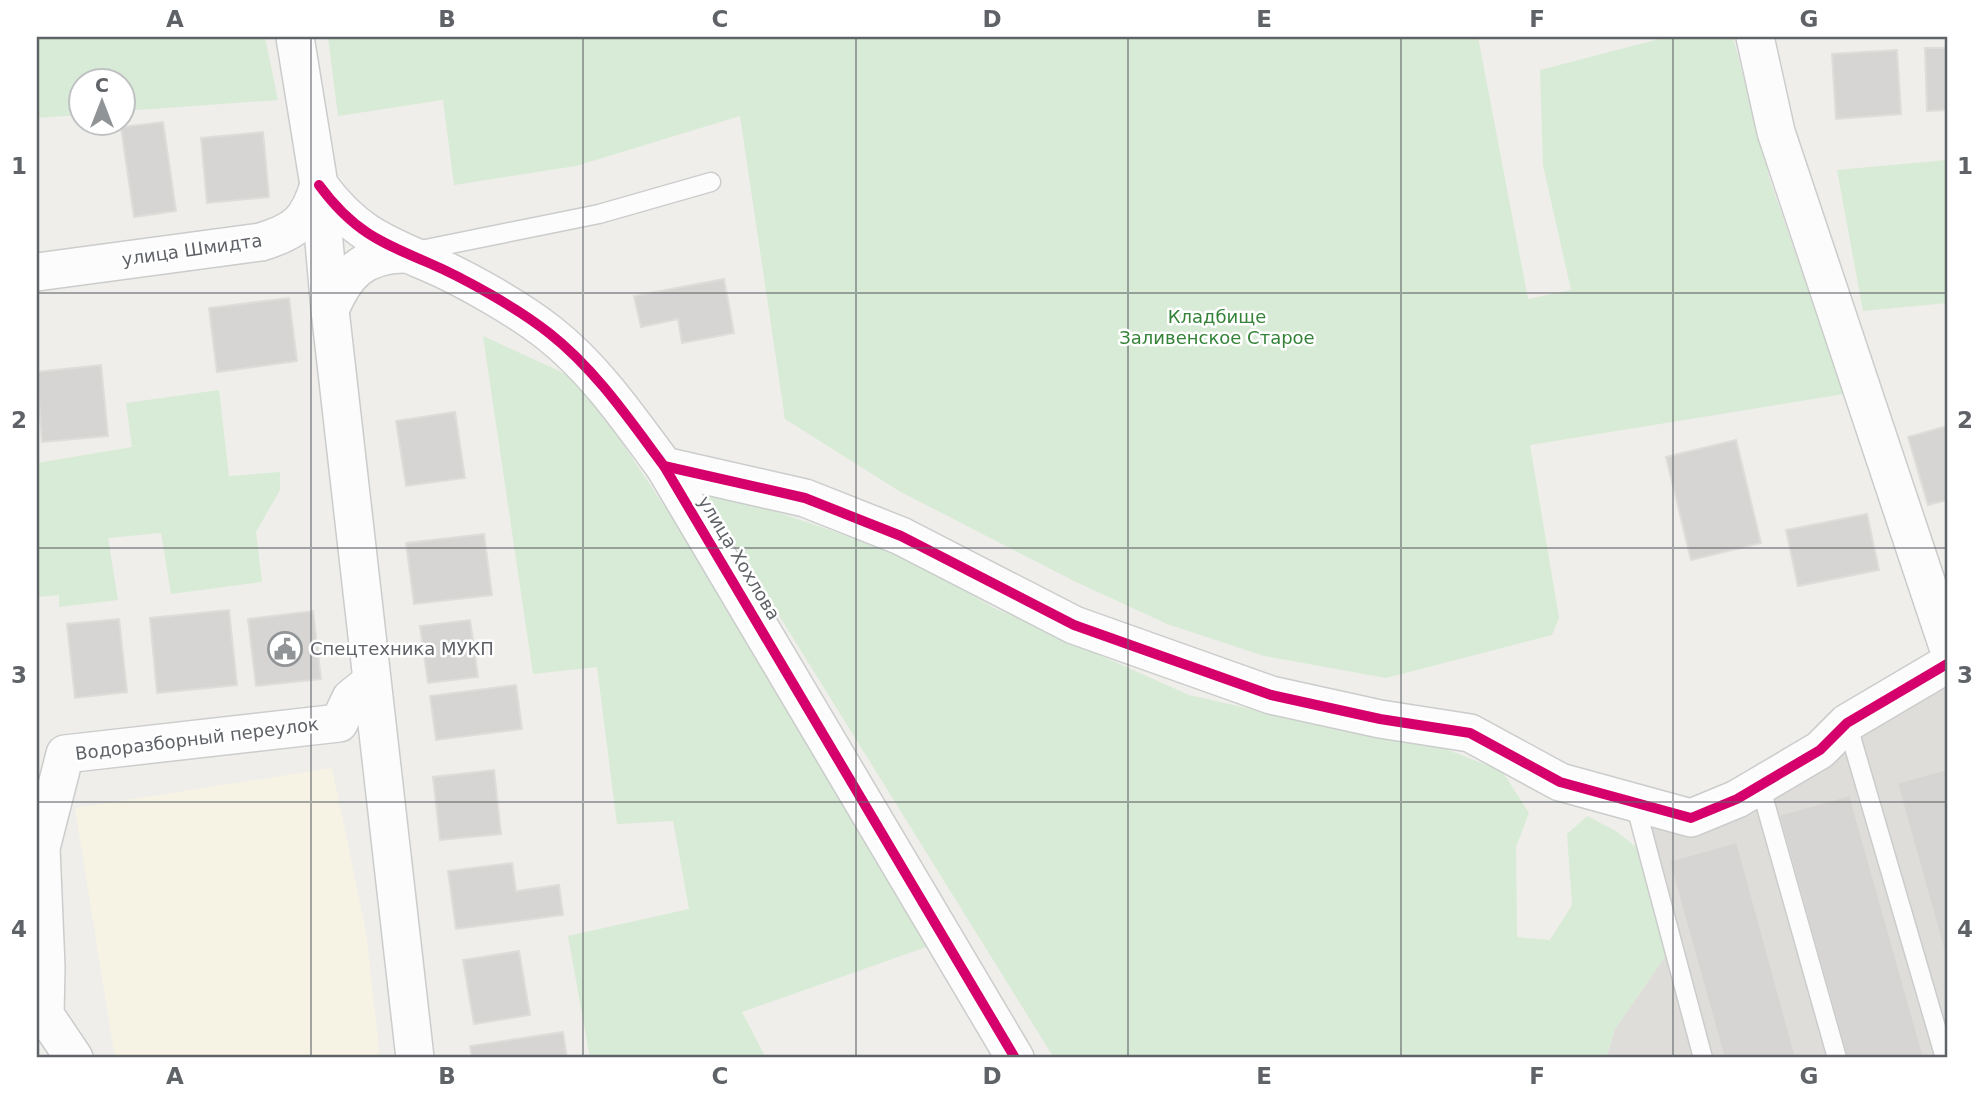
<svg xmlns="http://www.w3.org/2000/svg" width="1984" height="1095" viewBox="0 0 1984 1095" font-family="'DejaVu Sans',sans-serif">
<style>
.commercial{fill:#f7f3e4}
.industrial{fill:#dfddda}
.green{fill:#d8ebd6}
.building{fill:#d6d5d3;stroke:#deddd9;stroke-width:2}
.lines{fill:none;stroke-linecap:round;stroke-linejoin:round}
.lane-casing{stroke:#cbcccc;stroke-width:21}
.street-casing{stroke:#cbcccc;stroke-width:40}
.lane{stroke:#fdfcfc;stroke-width:18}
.street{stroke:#fdfcfc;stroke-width:37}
.cycleway-casing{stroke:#fff;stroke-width:15}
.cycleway{stroke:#d6006c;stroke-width:10}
.grid{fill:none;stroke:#5f6368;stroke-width:2;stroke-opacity:0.55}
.labels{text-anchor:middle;stroke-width:5;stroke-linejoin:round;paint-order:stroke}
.street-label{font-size:18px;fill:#5f6368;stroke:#fff}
.park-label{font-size:18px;fill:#348238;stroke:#fff}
.poi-label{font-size:18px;fill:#5f6368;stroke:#fff;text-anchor:start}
.neatline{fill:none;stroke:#5f6368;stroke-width:2.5}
.grid-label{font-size:23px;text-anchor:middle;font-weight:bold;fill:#5f6368}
</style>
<rect width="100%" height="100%" fill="#efeeea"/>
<!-- commercial -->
<path class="commercial" d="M332 768 366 932 380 1058H115L75 808Z"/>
<!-- industrial -->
<path class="industrial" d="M1947 664V1058H1606L1615 1029 1673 945 1635 803 1691 818Z"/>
<!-- green -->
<g class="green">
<path d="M37 37H265L278 100 123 111 122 80H80V115L37 118Z"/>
<path d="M328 37H1478L1528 299 1571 290 1543 165 1540 70 1667 37H1733L1770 180 1844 394 1530 445 1559 618 1552 635 1386 678 1264 656 1167 624 1074 581 899 491 785 419 740 116 576 166 454 185 443 100 338 116Z"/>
<path d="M1947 160V303L1863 311 1837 170Z"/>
<path d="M483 336 570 376 610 425 691 546 932 945 742 1012 766 1058H590L568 936 689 909 673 821 617 824 597 667 533 674Z"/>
<path d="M219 390 229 476 280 472V490L256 532 262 582 171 594 161 533 108 538 118 600 59 607V595L37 597V463L132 447 126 403Z"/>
<path d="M698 485 909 557 992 607 1189 695 1365 735 1443 748 1502 771 1529 813 1516 847 1517 937 1550 940 1572 905 1567 834 1587 816 1616 831 1650 858 1673 945 1615 1029 1606 1058H1054Z"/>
</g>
<!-- building -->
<g class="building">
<path d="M1925 48H1947V110L1927 111Z"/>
<path d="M1897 50 1901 114 1836 119 1832 54Z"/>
<path d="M163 122 176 211 134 217 121 127Z"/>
<path d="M263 132 269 197 207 203 201 138Z"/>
<path d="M724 279 734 333 682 343 678 319 641 327 634 296Z"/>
<path d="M289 298 297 361 217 372 209 308Z"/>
<path d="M101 365 108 436 42 442 37 372Z"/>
<path d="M455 412 465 478 406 486 396 421Z"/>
<path d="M1947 426V500L1928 505 1908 437Z"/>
<path d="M1736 440 1761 543 1691 560 1666 457Z"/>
<path d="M1867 514 1879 570 1798 586 1786 530Z"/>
<path d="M484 534 492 595 414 604 406 543Z"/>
<path d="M229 610 237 685 157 693 150 618Z"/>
<path d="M313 611 321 679 256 686 248 619Z"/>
<path d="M119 619 127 692 75 698 67 624Z"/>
<path d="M470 620 478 677 428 683 420 626Z"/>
<path d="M516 685 522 729 436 740 430 696Z"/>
<path d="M1947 769V962L1897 783Z"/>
<path d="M494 770 501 834 440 840 433 777Z"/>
<path d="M1850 795 1924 1058H1847L1779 815Z"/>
<path d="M1737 842 1796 1058H1724L1669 861Z"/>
<path d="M512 863 516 891 559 885 563 915 456 929 448 871Z"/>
<path d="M519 951 530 1015 474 1024 463 960Z"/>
<path d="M563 1032 567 1058H472L470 1046Z"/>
</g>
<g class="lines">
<!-- lane casing -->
<g class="lane-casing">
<g id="lane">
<path d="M416 251 599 214 711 182"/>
<path d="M1847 723 1945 1058"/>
<path d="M1760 785 1837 1058"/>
<path d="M1635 803 1703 1058"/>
</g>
</g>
<!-- street casing -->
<g class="street-casing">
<g id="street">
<path d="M295 37 319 185 330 310 415 1058"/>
<path d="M1755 37 1776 132 1947 644"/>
<path d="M319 185C352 230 379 242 429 263 464 278 519 309 549 333 595 369 629 419 664 466L1015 1058"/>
<path d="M37 272 261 242C297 231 308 221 319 185"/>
<path d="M330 310C345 274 362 255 403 254"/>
<path d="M664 466 805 498 901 536 1074 625 1271 695 1380 719 1470 733 1560 782 1691 818 1737 799 1820 750 1847 723 1947 664"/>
<path d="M74 1058 45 1015 46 967 41 848 65 754 339 723 351 698 371 682"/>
</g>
</g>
<!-- lane -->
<use href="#lane" class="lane"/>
<!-- street -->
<use href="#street" class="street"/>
<!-- cycleway casing -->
<g class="cycleway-casing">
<g id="cycleway">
<path d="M319 185C352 230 379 242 429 263 464 278 519 309 549 333 595 369 629 419 664 466L1015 1058"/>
<path d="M664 466 805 498 901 536 1074 625 1271 695 1380 719 1470 733 1560 782 1691 818 1737 799 1820 750 1847 723 1947 664"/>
</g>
</g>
<!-- cycleway -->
<use href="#cycleway" class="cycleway"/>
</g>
<!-- grid -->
<path class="grid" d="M311 37V1058M583 37V1058M856 37V1058M1128 37V1058M1401 37V1058M1673 37V1058M37 293H1947M37 548H1947M37 802H1947"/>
<!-- icons -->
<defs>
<g id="civic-ring" transform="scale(1.75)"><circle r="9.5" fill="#fff" stroke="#919496" stroke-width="1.5"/><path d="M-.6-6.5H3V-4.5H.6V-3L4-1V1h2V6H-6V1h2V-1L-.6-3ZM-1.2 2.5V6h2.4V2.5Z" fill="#919496"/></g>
</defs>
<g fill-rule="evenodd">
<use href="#civic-ring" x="285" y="649"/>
</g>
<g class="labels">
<!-- street labels -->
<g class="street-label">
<text transform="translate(192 250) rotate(-8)" y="6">улица Шмидта</text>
<text transform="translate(739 558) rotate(59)" y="6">улица Хохлова</text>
<text transform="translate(197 739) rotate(-7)" y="6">Водоразборный переулок</text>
</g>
<!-- park labels -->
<g class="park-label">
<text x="1217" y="323">Кладбище<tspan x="1217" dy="21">Заливенское Старое</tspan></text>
</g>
<!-- poi labels -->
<g class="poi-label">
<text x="310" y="655">Спецтехника МУКП</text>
</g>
</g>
<!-- border -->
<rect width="1984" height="1095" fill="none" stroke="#ffffff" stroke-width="77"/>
<!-- north arrow -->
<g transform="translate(102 102)"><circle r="33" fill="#ffffff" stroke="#bfc1c3" stroke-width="2"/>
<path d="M0-5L12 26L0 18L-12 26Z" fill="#919496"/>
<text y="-10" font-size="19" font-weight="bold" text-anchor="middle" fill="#5f6368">С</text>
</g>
<rect x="38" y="38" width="1908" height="1018" class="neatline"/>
<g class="grid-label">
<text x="175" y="27">A</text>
<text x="447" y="27">B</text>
<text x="720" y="27">C</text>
<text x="992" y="27">D</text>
<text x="1264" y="27">E</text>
<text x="1537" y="27">F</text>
<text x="1809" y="27">G</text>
<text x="19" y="174">1</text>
<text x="1965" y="174">1</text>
<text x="19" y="428">2</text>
<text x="1965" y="428">2</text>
<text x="19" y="683">3</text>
<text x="1965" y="683">3</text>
<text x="19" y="937">4</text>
<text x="1965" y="937">4</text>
<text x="175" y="1084">A</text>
<text x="447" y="1084">B</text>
<text x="720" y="1084">C</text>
<text x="992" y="1084">D</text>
<text x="1264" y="1084">E</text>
<text x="1537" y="1084">F</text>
<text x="1809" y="1084">G</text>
</g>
</svg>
